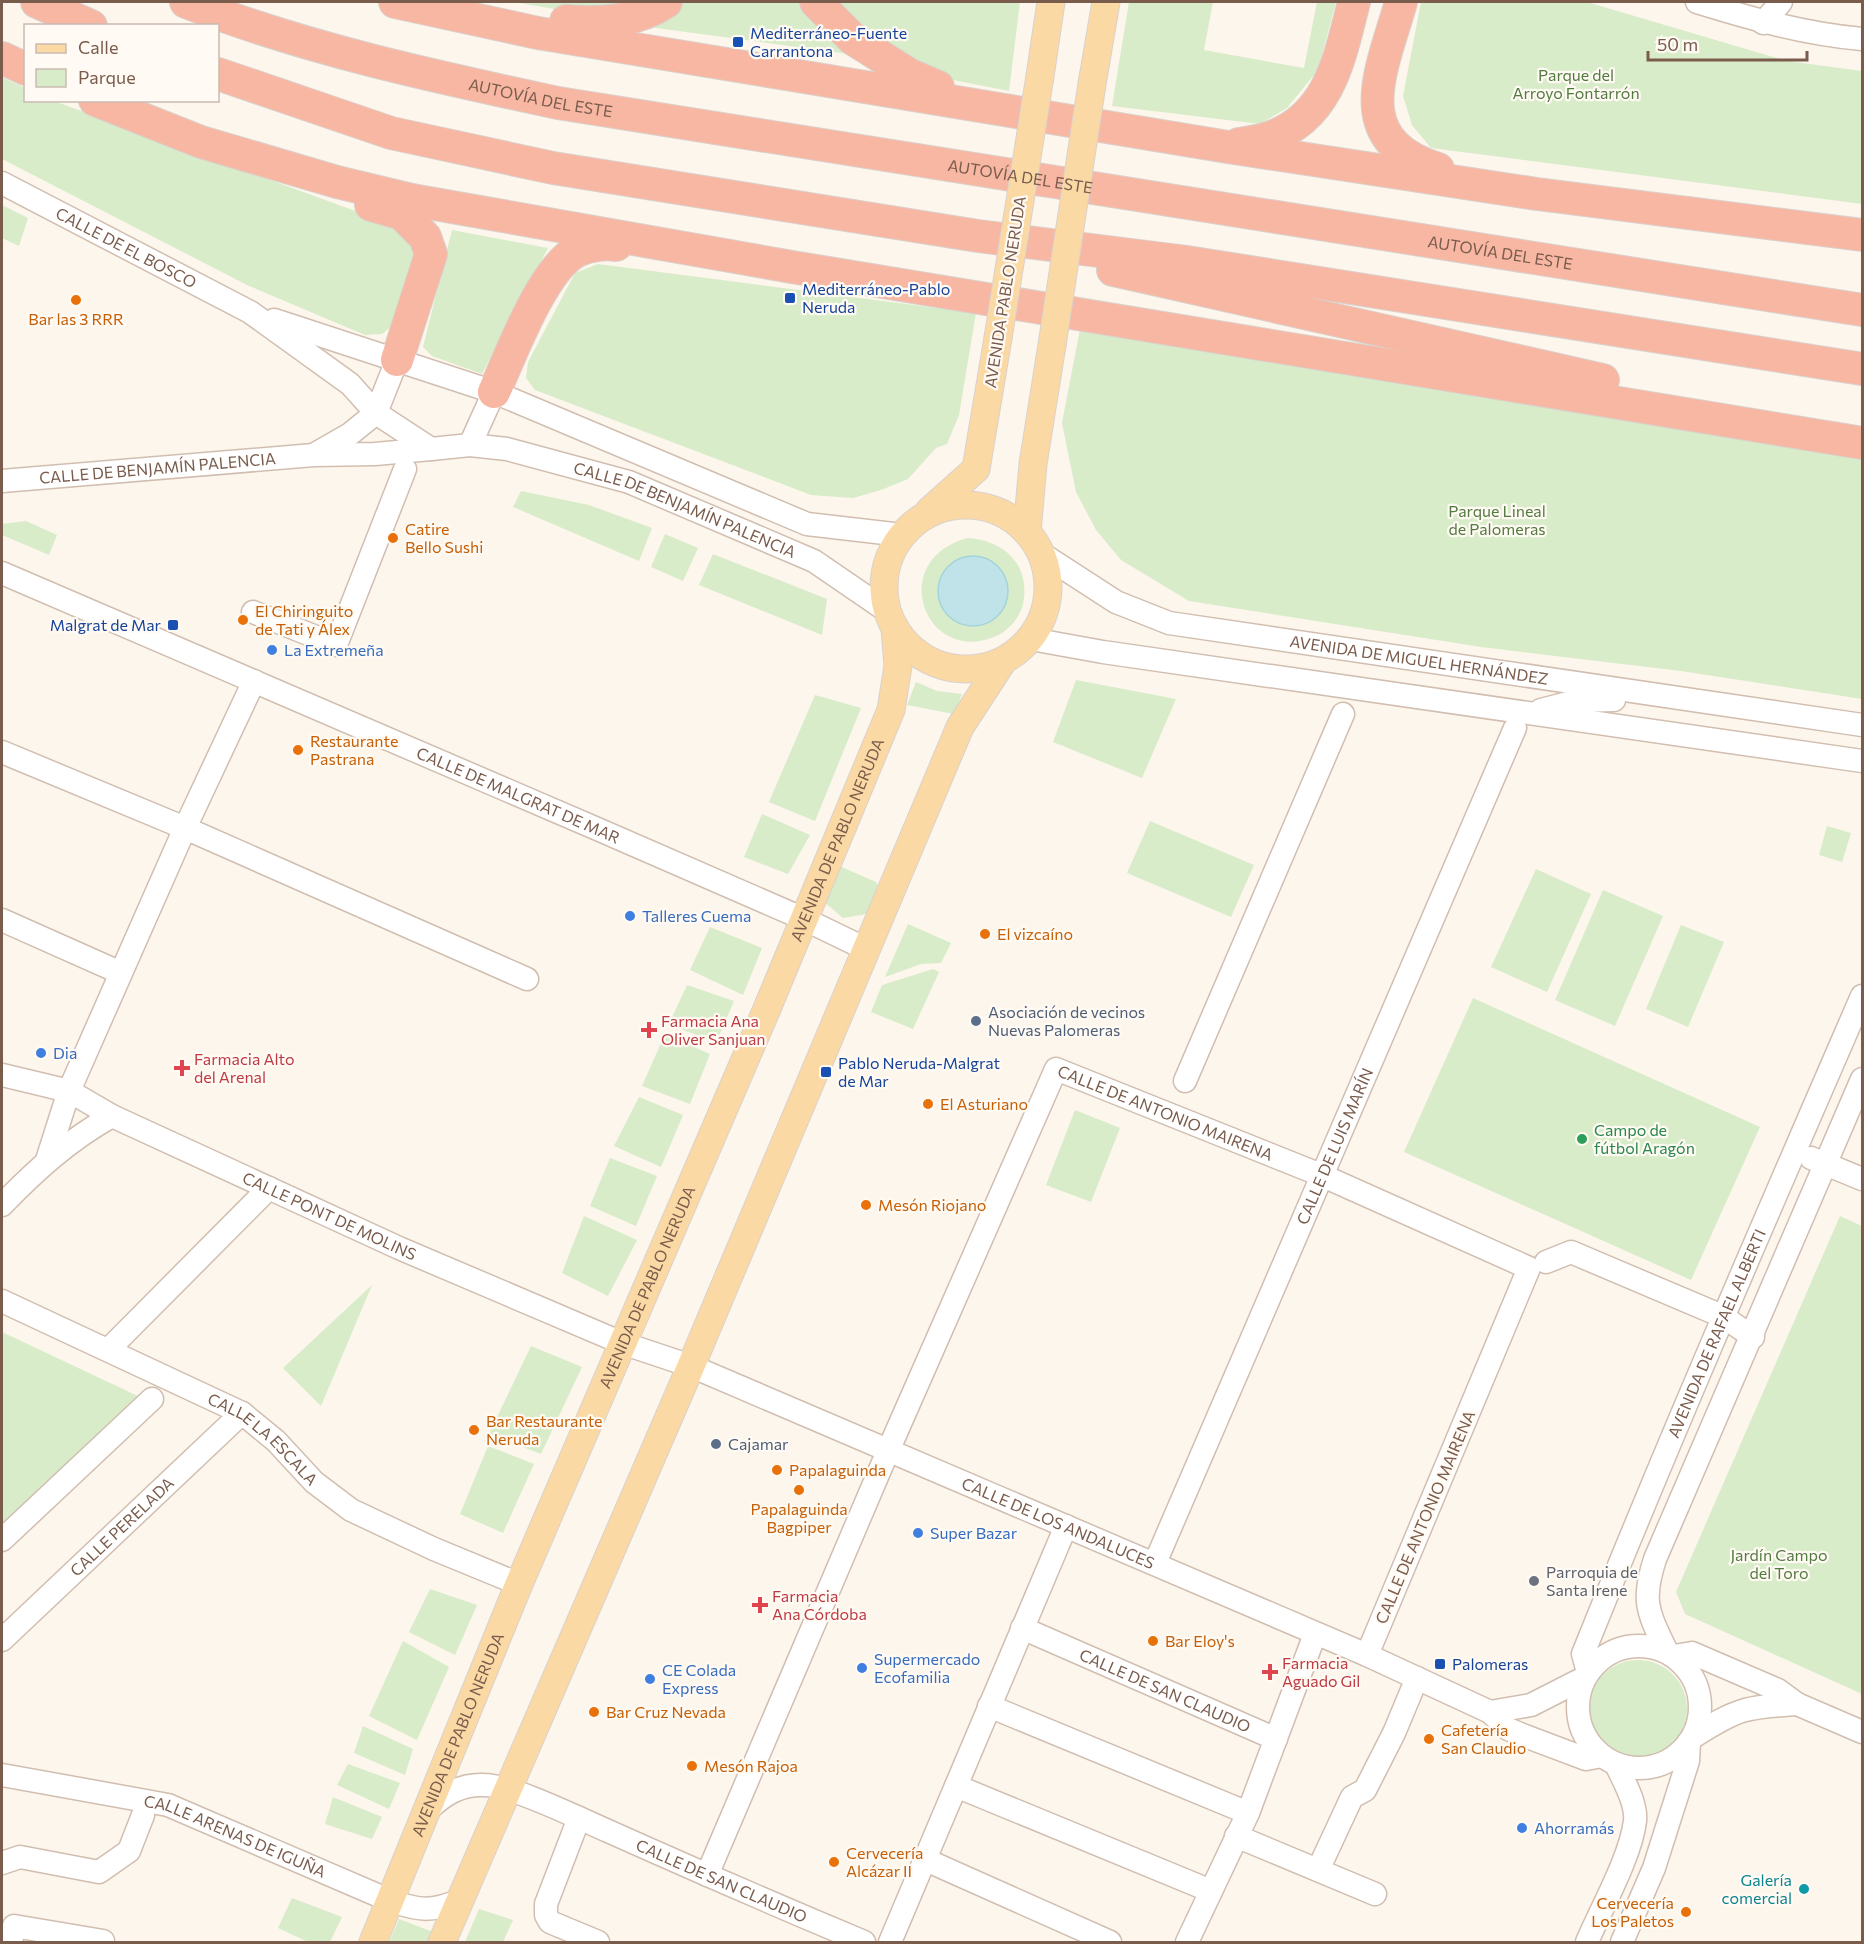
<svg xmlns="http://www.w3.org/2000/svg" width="1864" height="1944" viewBox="0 0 1864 1944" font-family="Commissioner,sans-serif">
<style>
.green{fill:#d8ecc9;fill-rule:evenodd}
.water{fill:#bfe3e8;stroke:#a5d3da;stroke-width:1.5}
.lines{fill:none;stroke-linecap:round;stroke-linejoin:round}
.minor-casing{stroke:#d1beb0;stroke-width:25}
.major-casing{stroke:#dad1cd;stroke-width:29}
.highway-casing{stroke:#dad1cd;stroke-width:34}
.minor{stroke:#fff;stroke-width:22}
.major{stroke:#fbd9a5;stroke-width:27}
.highway{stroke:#f7b7a3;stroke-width:32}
.major-bridge-casing{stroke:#dad1cd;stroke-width:29;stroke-linecap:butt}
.major-bridge{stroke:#fbd9a5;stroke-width:27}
.transit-dot{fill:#1a4fb4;stroke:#fffaf3;stroke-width:2}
.food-dot{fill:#e8710a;stroke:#fffaf3;stroke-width:2}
.shop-dot{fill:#3f7fe0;stroke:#fffaf3;stroke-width:2}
.service-dot{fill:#5c6f8a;stroke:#fffaf3;stroke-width:2}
.health-dot{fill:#e0444e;stroke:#fffaf3;stroke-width:2}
.leisure-dot{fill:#2e9e5b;stroke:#fffaf3;stroke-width:2}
.worship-dot{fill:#6b7280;stroke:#fffaf3;stroke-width:2}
.culture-dot{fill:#0f9aa8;stroke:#fffaf3;stroke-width:2}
.labels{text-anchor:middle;stroke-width:4.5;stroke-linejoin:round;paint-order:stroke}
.transit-label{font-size:16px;fill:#164399;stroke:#fffaf3;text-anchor:start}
.park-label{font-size:16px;fill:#537a41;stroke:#fffaf3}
.street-label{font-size:16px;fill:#7a5c4d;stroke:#fffaf3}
.food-label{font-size:16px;fill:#c56008;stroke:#fffaf3;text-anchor:start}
.shop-label{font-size:16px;fill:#366cbe;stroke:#fffaf3;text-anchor:start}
.service-label{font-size:16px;fill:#4e5e75;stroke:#fffaf3;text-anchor:start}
.health-label{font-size:16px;fill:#be3a42;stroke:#fffaf3;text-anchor:start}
.leisure-label{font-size:16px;fill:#27864d;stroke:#fffaf3;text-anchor:start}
.worship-label{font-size:16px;fill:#5b616d;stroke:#fffaf3;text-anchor:start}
.culture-label{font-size:16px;fill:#0d838f;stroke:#fffaf3;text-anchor:end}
</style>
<rect width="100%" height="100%" fill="#fdf6ec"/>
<!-- green -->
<g class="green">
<path d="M514 2H652L571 12Z"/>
<path d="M681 2H799L856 55 649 27Z"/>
<path d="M831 2H1020L1009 91 932 76 891 53Z"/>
<path d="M1129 2H1213L1204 50 1304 68 1317 2H1336L1318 70 1287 108 1260 124 1112 106Z"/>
<path d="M1421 2H1587L1787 61 1862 71V204L1431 148 1412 125 1403 96Z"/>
<path d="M2 77 25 88 26 100 54 101 391 224 410 241 415 262 393 325 382 334 365 335 247 285 2 159Z"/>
<path d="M2 205 28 218 19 246 2 238Z"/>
<path d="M452 230 548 248 482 374 432 356 423 347Z"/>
<path d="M598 264 976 313 959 415 947 444 936 448 908 479 881 490 853 498 811 495 535 390 526 378 528 362 575 273Z"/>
<path d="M1080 329 1862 449V699L1681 671 1481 647 1189 601 1121 560 1096 530 1076 492 1062 423Z"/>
<path d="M521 491 589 505 652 528 639 561 513 507Z"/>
<path d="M26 521 57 535 49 555 2 535V524Z"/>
<path d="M665 534 698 548 683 581 651 567Z"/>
<path d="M967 538C1004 540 1031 565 1023 604 1020 618 1007 632 994 637 925 665 886 561 967 538ZM999 567C1020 598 999 631 962 625Z"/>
<path d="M713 554 827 599 822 635 699 585Z"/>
<path d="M1076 680 1176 699 1142 778 1053 742Z"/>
<path d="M916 682 937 691 962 694 954 714 907 705Z"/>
<path d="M815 695 861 708 815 821 769 802Z"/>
<path d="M762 814 810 835 788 874 744 857Z"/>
<path d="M1150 821 1254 865 1231 917 1127 873Z"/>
<path d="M1827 826 1851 833 1842 862 1819 855Z"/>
<path d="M837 865 876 882 879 889 867 914 843 918 822 900Z"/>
<path d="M1536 869 1591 894 1547 992 1491 967Z"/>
<path d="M1603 890 1663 916 1615 1026 1555 1000Z"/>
<path d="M908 924 951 943 941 963 921 964 885 977Z"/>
<path d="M1681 925 1724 942 1688 1027 1646 1009Z"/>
<path d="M710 927 762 948 743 995 690 970Z"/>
<path d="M933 969 939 972 913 1029 871 1012 882 985Z"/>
<path d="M687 985 734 1001 716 1043 669 1024Z"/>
<path d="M1473 998 1760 1127 1691 1280 1404 1152Z"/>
<path d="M665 1034 710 1054 690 1104 642 1086Z"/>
<path d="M639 1097 683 1115 661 1167 614 1146Z"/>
<path d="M1075 1110 1120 1128 1091 1202 1046 1185Z"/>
<path d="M610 1158 657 1176 636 1226 590 1206Z"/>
<path d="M584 1216 637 1240 608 1296 562 1273Z"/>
<path d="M1840 1216 1862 1226V1694L1685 1614 1676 1592Z"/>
<path d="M372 1285 321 1406 283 1368Z"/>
<path d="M2 1332 157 1405 2 1546Z"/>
<path d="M531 1346 582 1367 541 1454 489 1434Z"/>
<path d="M488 1446 534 1464 503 1533 460 1514Z"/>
<path d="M430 1589 477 1605 455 1655 409 1632Z"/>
<path d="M403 1641 449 1667 417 1740 369 1716Z"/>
<circle cx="1638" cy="1709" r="49"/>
<path d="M363 1726 413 1749 405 1775 354 1753Z"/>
<path d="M348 1764 400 1783 389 1809 337 1785Z"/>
<path d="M333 1797 382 1817 372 1839 325 1824Z"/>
<path d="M292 1898 342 1917 330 1942H308L278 1928Z"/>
<path d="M479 1909 513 1920 503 1942H465Z"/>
<path d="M399 1919 433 1932 429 1942H389Z"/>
</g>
<!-- water -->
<circle class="water" cx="973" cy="591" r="35"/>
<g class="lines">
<!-- minor casing -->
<g class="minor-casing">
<g id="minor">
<path d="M1697 2C1752 19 1805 34 1862 39"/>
<path d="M1763 23 1781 2"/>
<path id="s1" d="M2 183 250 312 350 384 376 413 431 449 470 445 507 449 629 482 814 561 887 611"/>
<path d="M274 320 494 392 807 524 902 535"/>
<path d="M470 445 494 392"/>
<path d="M315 454 350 434 376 413 397 360"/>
<path id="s2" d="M2 481 314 455 375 454 431 449"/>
<path id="s3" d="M1042 554 1116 602 1169 623 1862 725"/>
<path id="s4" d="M2 573 602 831 804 919 866 949"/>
<path d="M253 612 336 645 405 469"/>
<path d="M1031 639 1103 652 1862 761"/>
<path d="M1541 710 1576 701 1614 700"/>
<path d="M2 752 185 828 527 979"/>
<path d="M2 920 121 973"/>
<path id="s5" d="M2 1075 69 1091 112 1116 399 1248 622 1343 691 1366 1367 1655 1490 1712 1508 1729 1525 1736 1586 1759 1602 1756"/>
<path d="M1185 1081 1343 714"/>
<path d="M1811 1158 1862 1179"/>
<path d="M47 1160 69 1091 185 828 254 681"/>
<path d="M2 1205C36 1170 69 1140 112 1116"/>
<path d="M1546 1262 1571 1252 1722 1316 1753 1337"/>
<path id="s6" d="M2 1301 242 1413 276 1441 314 1482 351 1510 434 1549 519 1584"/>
<path d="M108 1350 269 1188"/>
<path d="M2 1540 152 1399"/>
<path id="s7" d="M1155 1563 1515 728"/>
<path id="s8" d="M1022 1628 1276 1739"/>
<path id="s9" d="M2 1640 242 1413"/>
<circle cx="1639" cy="1707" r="61"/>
<path d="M1667 1652C1648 1612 1641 1602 1655 1559L1862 1079"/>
<path d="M1674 1656 1692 1653 1778 1690 1797 1704 1862 1732"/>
<path id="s10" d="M1588 1672 1583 1654C1672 1433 1767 1215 1862 996"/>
<path d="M989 1706 1248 1813"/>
<path d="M1490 1712 1531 1705 1584 1678"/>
<path d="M1693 1737C1737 1709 1744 1707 1797 1704"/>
<path id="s11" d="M2 1775 168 1805 391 1901C421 1911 431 1912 461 1900"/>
<path d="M956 1786 1211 1891"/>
<path id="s12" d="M428 1810C444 1794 461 1784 484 1785 512 1785 580 1819 608 1831 693 1869 778 1906 864 1942"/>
<path d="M579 1818 546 1904V1915L550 1922 598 1942"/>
<path d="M1236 1836 1375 1894"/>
<path d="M926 1860 1110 1942"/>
<path d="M2 1863 20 1857 99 1872 129 1851 143 1815"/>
<path d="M1318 1870 1352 1797 1365 1790 1394 1733 1417 1678"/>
<path id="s13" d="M707 1875 888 1451 1056 1069 1321 1175 1529 1268 1367 1655"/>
<path d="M11 1942 14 1926 103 1941"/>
<path d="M890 1942 1066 1526"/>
<path d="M1187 1942 1248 1813 1315 1634"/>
<path d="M1587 1942C1601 1909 1631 1856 1635 1821 1637 1803 1623 1780 1616 1764"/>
<path d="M1622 1942 1654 1868 1688 1761 1689 1742"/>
</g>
</g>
<!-- major casing -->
<g class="major-casing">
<g id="major">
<path d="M1040 76 1051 2"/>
<path d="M1092 84 1106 2"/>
<circle cx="966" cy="587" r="82"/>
<path d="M929 511 976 469 998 338"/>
<path d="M1027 532 1033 464 1052 345"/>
<path id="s14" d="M373 1942 519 1584 766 1011 891 710 898 666 895 628"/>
<path d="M442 1942 691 1366 960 727 1003 661"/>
</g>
</g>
<!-- highway casing -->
<g class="highway-casing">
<g id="highway">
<path d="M37 2 91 26"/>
<path id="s15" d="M186 2C307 49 432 76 558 103L1862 310"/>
<path d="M395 2 538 33 1228 147 1537 194 1862 235"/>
<path d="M816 2 853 39 910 75 938 87"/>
<path d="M1401 2C1382 70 1345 140 1438 169"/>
<path d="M566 21C601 24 636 22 666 2"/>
<path d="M2 58 26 69"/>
<path d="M218 74 391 133 553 168 978 236 1187 262 1862 369"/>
<path d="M95 100 201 142 337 182 412 200 792 267 1862 443"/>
<path d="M1239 144C1249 142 1261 141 1271 137 1331 116 1340 55 1354 2"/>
<path d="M371 205 402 214 425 237 431 254 397 360"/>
<path d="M1113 270 1603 380"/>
<path d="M494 392C511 355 541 272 575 252 586 246 604 243 616 245"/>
</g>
</g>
<!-- minor -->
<use href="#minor" class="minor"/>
<!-- major -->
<use href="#major" class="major"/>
<!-- highway -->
<use href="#highway" class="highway"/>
<!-- major-bridge casing -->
<g class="major-bridge-casing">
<g id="major-bridge">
<path d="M998 338 1040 76"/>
<path d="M1052 345 1092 84"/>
</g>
</g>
<!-- major-bridge -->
<use href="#major-bridge" class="major-bridge"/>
</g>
<!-- markers -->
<g class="transit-dot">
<rect x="732" y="36" width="12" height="12" rx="3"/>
<rect x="784" y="292" width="12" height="12" rx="3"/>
<rect x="167" y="619" width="12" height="12" rx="3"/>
<rect x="820" y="1066" width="12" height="12" rx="3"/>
<rect x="1434" y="1658" width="12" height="12" rx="3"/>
</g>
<g class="food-dot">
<circle cx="76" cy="300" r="6"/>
<circle cx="393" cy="538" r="6"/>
<circle cx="243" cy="620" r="6"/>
<circle cx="298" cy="750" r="6"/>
<circle cx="985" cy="934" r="6"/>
<circle cx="928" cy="1104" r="6"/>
<circle cx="866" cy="1205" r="6"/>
<circle cx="474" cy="1430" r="6"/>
<circle cx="777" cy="1470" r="6"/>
<circle cx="799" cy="1490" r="6"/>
<circle cx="1153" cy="1641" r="6"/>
<circle cx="594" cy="1712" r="6"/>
<circle cx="1429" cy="1739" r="6"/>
<circle cx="692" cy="1766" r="6"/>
<circle cx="834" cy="1862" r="6"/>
<circle cx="1686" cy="1912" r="6"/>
</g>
<g class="shop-dot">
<circle cx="272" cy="650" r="6"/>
<circle cx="630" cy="916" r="6"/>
<circle cx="41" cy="1053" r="6"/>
<circle cx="918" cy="1533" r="6"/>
<circle cx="862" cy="1668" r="6"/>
<circle cx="650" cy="1679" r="6"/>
<circle cx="1522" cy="1828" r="6"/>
</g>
<g class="service-dot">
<circle cx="976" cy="1021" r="6"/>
<circle cx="716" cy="1444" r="6"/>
</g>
<g class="health-dot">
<path d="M646 1021h6v6h6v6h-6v6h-6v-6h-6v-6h6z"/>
<path d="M179 1059h6v6h6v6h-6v6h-6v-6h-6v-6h6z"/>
<path d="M757 1596h6v6h6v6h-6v6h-6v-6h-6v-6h6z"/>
<path d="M1267 1663h6v6h6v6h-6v6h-6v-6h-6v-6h6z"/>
</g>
<circle class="leisure-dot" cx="1582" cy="1139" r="6"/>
<circle class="worship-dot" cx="1534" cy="1581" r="6"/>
<circle class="culture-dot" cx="1804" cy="1889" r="6"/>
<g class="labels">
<!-- transit labels -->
<g class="transit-label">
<text x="750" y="39">Mediterráneo-Fuente<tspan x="750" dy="18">Carrantona</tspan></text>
<text x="802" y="295">Mediterráneo-Pablo<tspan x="802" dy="18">Neruda</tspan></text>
<text x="161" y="631" text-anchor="end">Malgrat de Mar</text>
<text x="838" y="1069">Pablo Neruda-Malgrat<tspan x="838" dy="18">de Mar</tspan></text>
<text x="1452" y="1670">Palomeras</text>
</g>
<!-- park labels -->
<g class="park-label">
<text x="1576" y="81">Parque del<tspan x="1576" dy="18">Arroyo Fontarrón</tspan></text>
<text x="1497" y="517">Parque Lineal<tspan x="1497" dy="18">de Palomeras</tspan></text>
<text x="1779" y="1561">Jardín Campo<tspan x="1779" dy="18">del Toro</tspan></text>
</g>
<!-- street labels -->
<g class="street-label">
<text dy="6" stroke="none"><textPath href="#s15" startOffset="368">AUTOVÍA DEL ESTE</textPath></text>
<text dy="6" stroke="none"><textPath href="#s15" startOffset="854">AUTOVÍA DEL ESTE</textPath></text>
<text dy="6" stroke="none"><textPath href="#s1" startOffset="140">CALLE DE EL BOSCO</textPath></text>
<text dy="6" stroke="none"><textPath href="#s15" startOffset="1340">AUTOVÍA DEL ESTE</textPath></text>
<text transform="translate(1005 292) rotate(-81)" y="6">AVENIDA PABLO NERUDA</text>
<text dy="6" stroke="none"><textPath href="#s2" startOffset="156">CALLE DE BENJAMÍN PALENCIA</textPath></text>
<text dy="6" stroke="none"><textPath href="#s1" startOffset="772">CALLE DE BENJAMÍN PALENCIA</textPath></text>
<text dy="6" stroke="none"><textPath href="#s3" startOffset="398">AVENIDA DE MIGUEL HERNÁNDEZ</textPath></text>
<text dy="6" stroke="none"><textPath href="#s4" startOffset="562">CALLE DE MALGRAT DE MAR</textPath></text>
<text dy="6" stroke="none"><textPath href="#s14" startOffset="1196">AVENIDA DE PABLO NERUDA</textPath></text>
<text dy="6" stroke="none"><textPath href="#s13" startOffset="996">CALLE DE ANTONIO MAIRENA</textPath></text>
<text dy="6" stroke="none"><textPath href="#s7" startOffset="454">CALLE DE LUIS MARÍN</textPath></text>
<text dy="6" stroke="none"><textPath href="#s5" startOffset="358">CALLE PONT DE MOLINS</textPath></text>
<text dy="6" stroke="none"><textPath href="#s14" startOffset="710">AVENIDA DE PABLO NERUDA</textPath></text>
<text dy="6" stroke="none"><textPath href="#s10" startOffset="366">AVENIDA DE RAFAEL ALBERTI</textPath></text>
<text dy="6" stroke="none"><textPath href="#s6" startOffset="297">CALLE LA ESCALA</textPath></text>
<text transform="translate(1425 1517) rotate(-67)" y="6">CALLE DE ANTONIO MAIRENA</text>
<text dy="6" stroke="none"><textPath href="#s5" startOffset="1149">CALLE DE LOS ANDALUCES</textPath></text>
<text dy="6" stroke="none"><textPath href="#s9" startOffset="165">CALLE PERELADA</textPath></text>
<text dy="6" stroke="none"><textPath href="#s8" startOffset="156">CALLE DE SAN CLAUDIO</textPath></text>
<text dy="6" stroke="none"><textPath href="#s14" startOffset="224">AVENIDA DE PABLO NERUDA</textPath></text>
<text dy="6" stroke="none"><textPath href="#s11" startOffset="242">CALLE ARENAS DE IGUÑA</textPath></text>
<text dy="6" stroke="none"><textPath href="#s12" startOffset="320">CALLE DE SAN CLAUDIO</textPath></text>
</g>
<!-- food labels -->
<g class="food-label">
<text x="76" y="325" text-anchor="middle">Bar las 3 RRR</text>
<text x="405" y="535">Catire<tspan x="405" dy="18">Bello Sushi</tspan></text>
<text x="255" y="617">El Chiringuito<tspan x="255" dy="18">de Tati y Álex</tspan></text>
<text x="310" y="747">Restaurante<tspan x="310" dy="18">Pastrana</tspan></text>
<text x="997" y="940">El vizcaíno</text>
<text x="940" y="1110">El Asturiano</text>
<text x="878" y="1211">Mesón Riojano</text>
<text x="486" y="1427">Bar Restaurante<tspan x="486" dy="18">Neruda</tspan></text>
<text x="789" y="1476">Papalaguinda</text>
<text x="799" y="1515" text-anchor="middle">Papalaguinda<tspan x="799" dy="18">Bagpiper</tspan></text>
<text x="1165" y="1647">Bar Eloy's</text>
<text x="606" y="1718">Bar Cruz Nevada</text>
<text x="1441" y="1736">Cafetería<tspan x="1441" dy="18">San Claudio</tspan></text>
<text x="704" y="1772">Mesón Rajoa</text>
<text x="846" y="1859">Cervecería<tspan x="846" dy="18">Alcázar II</tspan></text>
<text x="1674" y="1909" text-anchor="end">Cervecería<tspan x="1674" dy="18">Los Paletos</tspan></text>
</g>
<!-- shop labels -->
<g class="shop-label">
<text x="284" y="656">La Extremeña</text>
<text x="642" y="922">Talleres Cuema</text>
<text x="53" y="1059">Dia</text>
<text x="930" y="1539">Super Bazar</text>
<text x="874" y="1665">Supermercado<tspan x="874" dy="18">Ecofamilia</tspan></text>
<text x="662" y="1676">CE Colada<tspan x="662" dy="18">Express</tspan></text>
<text x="1534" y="1834">Ahorramás</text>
</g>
<!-- service labels -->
<g class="service-label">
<text x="988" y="1018">Asociación de vecinos<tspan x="988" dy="18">Nuevas Palomeras</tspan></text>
<text x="728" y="1450">Cajamar</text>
</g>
<!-- health labels -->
<g class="health-label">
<text x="661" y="1027">Farmacia Ana<tspan x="661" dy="18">Oliver Sanjuan</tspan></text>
<text x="194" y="1065">Farmacia Alto<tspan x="194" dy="18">del Arenal</tspan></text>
<text x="772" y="1602">Farmacia<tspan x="772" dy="18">Ana Córdoba</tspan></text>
<text x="1282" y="1669">Farmacia<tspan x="1282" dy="18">Aguado Gil</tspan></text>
</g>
<!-- leisure labels -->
<g class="leisure-label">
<text x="1594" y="1136">Campo de<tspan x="1594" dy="18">fútbol Aragón</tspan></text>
</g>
<!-- worship labels -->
<g class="worship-label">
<text x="1546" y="1578">Parroquia de<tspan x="1546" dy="18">Santa Irene</tspan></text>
</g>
<!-- culture labels -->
<g class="culture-label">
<text x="1792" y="1886">Galería<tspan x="1792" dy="18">comercial</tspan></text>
</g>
</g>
<!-- border -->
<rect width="1864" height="1944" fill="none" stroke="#7a5c4d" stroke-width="6"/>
<!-- legend -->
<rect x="24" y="24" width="195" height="78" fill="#fffaf3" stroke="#cabbb1" stroke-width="1.5"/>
<rect x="36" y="44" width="30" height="9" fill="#fbd9a5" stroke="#cabbb1" stroke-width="1.5"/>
<text x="78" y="54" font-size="18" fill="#7a5c4d">Calle</text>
<rect x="36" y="69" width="30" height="18" fill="#d8ecc9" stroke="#cabbb1" stroke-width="1.5"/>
<text x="78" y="84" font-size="18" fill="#7a5c4d">Parque</text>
<!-- scale -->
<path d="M1648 51v9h159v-9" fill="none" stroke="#7a5c4d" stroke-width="3"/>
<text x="1657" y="51" font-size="18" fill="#7a5c4d" stroke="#fffaf3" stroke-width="4.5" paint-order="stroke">50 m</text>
</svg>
